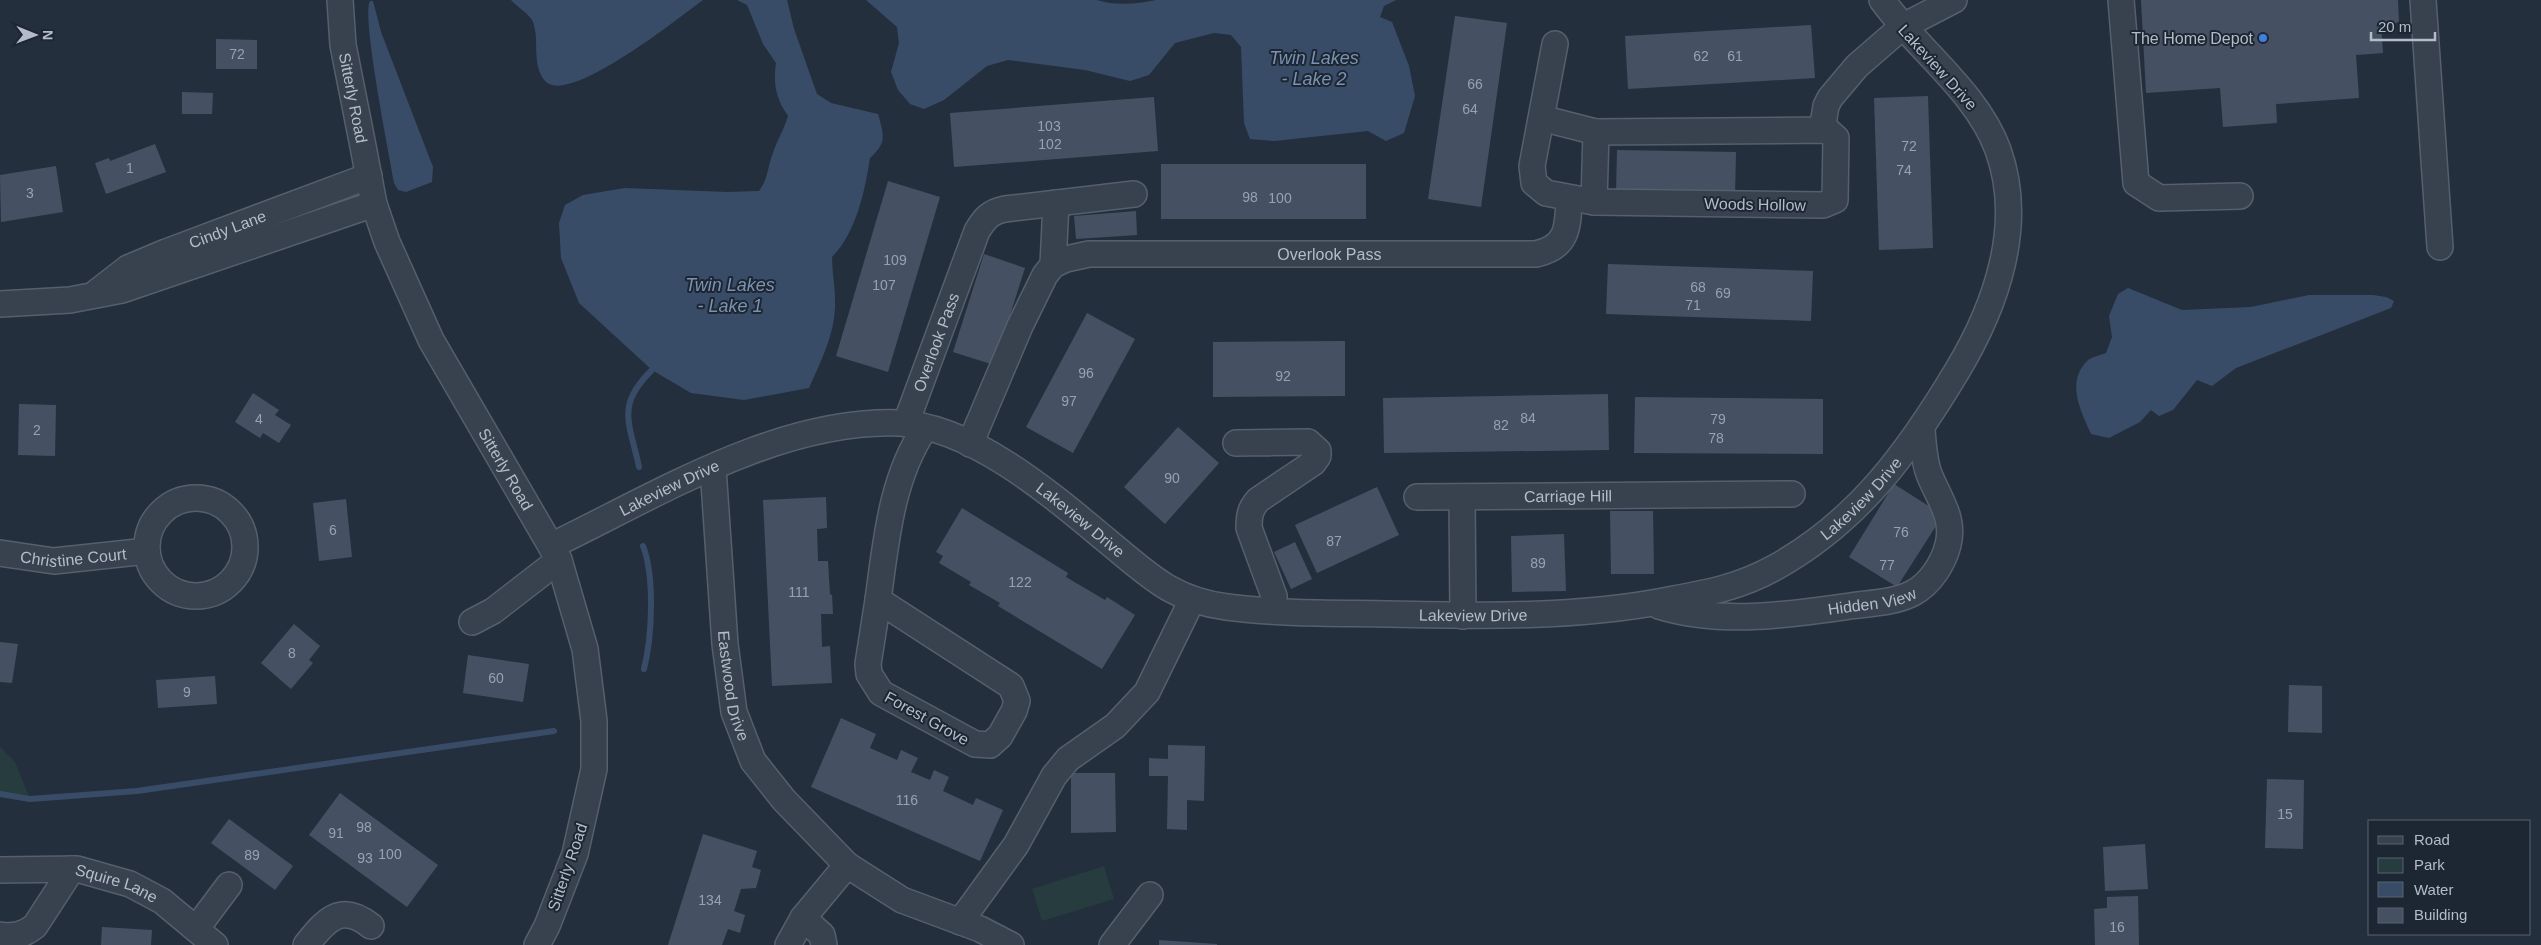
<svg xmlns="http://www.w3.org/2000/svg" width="2541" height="945" viewBox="0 0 2541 945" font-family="Arial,sans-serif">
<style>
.green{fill:#263c3f}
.water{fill:#394c67}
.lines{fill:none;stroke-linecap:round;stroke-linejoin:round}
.stream{stroke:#394c67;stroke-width:6}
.building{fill:#455162}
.minor-casing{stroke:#565f6c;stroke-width:28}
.minor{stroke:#38414e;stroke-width:25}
.shop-dot{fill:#3f7fe0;stroke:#1d2633;stroke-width:2}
.labels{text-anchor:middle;stroke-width:4;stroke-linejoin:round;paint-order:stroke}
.number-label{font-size:14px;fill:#98a1af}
.poi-label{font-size:16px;fill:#b4bcc9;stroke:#1d2633;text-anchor:end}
.street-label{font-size:16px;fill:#b4bcc9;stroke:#1d2633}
.water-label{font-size:18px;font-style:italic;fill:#7c92b1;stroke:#1d2633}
</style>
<rect width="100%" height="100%" fill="#242f3e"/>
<!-- green -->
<g class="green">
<path d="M0 747 15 762 30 799 0 794Z"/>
<path d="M1104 866 1114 899 1042 921 1032 889Z"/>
</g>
<!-- water -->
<g class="water">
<path d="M511 0H703C681 16 568 107 545 81 531 64 540 41 533 22 530 14 517 7 511 0Z"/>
<path d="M737 0H787L794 29 817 94 831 103 878 114C884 135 887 143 870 158 865 191 856 233 832 257 832 274 836 291 835 307 834 336 820 363 809 388L744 400 691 393 652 370 579 303 561 258 559 223 565 205 583 195 625 188 727 192 759 191C769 177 767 168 773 153 777 140 784 130 788 116 776 98 773 85 776 63L763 44 747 5Z"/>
<path d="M866 0H1097C1115 6 1138 4 1156 0H1396L1384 6 1380 17 1392 22 1409 66 1415 96 1404 133 1386 141 1368 131 1274 141 1250 139 1244 123 1241 47 1231 35 1214 33 1175 43 1149 75 1130 81 1085 70 1008 60 987 66 944 100 924 109 910 104 898 90 891 72 899 43 897 27Z"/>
<path d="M370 1H373L381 32 433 167 432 182 406 192 398 190 394 183C390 158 361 15 370 1Z"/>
<path d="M2128 288 2182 310 2251 307 2309 295H2373L2386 297 2394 301 2391 308 2236 368 2212 386 2197 380 2173 410 2159 416 2151 410 2140 422 2109 438 2091 434C2081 411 2065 382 2088 360 2092 357 2101 355 2106 353L2112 337 2109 316 2118 294Z"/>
</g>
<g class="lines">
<!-- stream -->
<g class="stream">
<path d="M639 467C630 423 615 406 652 370"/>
<path d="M643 546C655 577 652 637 644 669"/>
<path d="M0 794 30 799 137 791 554 731"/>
</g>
</g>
<!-- building -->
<g class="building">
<path d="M2141 0H2398L2399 23 2381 24 2383 53 2356 55 2359 98 2276 104 2277 123 2223 127 2220 88 2146 93Z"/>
<path d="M1455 16 1507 23 1481 207 1428 199Z"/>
<path d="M1811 25 1815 78 1628 89 1625 36Z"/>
<path d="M216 39 257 40V69H216Z"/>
<path d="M182 92 213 93 212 114H182Z"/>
<path d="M1928 96 1933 248 1879 250 1874 98Z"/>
<path d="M1154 97 1158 151 954 167 950 113Z"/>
<path d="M155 144 166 172 106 194 95 163 109 158 110 161Z"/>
<path d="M1617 150 1736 152 1735 195 1616 193Z"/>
<rect x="1161" y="164" width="205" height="55"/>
<path d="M56 166 63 212 1 222 0 175Z"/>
<path d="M888 181 940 197 888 372 836 356Z"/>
<path d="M1136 211 1137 235 1076 239 1074 216Z"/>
<path d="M984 254 1025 268 994 365 953 352Z"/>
<path d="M1608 264 1813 271 1811 321 1606 314Z"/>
<path d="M1087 313 1135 339 1073 453 1026 427Z"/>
<path d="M1345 341V396L1213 397V342Z"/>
<path d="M253 393 279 410 275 415 291 425 279 443 263 433 260 438 235 422Z"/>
<path d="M1608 394 1609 450 1384 453 1383 398Z"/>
<path d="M1635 397 1823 399V454L1634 453Z"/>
<path d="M19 404 56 405 55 456 18 455Z"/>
<path d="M1178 427 1219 463 1165 524 1124 487Z"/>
<path d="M1894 484 1943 515 1897 587 1849 557Z"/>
<path d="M1377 487 1399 535 1317 573 1295 525Z"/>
<path d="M826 497 827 528 817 529 818 561H828L830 594 832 595 833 614H821L822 647 830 646 832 683 772 686 763 500Z"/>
<path d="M346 499 352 557 319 561 313 503Z"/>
<path d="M962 508 1068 573 1066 577 1105 600 1107 597 1135 615 1102 669 998 606 1000 603 969 585 971 582 939 563 943 556 936 552Z"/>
<path d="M1610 511H1653L1654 574H1611Z"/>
<path d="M1564 534 1566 591 1512 592 1511 536Z"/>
<path d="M1295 542 1312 579 1291 589 1274 552Z"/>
<path d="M294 624 320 646 309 660 313 663 291 689 261 663Z"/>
<path d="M0 642 18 644 12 683 0 682Z"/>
<path d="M468 655 529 664 523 702 463 693Z"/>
<path d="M215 676 217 704 158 708 156 680Z"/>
<path d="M2289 685 2322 686V733L2288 732Z"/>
<path d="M841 718 876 734 870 748 897 760 901 750 918 758 911 772 930 780 934 770 949 777 943 791 973 805 976 798 1003 810 980 861 811 787Z"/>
<path d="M1168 745 1205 746 1204 801 1187 800V830L1167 829 1168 776H1149V758L1168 759Z"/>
<path d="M1071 773H1115L1116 832 1071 833Z"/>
<path d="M2267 779 2304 780 2303 849 2265 848Z"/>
<path d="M340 793 438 865 407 907 309 835Z"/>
<path d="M229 819 293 866 275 890 211 843Z"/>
<path d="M703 834 757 851 752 867 761 870 756 888 741 889 734 911 745 915 740 933 728 929 722 945H668Z"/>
<path d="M2145 844 2148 889 2105 891 2103 847Z"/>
<path d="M2138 896 2139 945H2095L2094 909 2107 908V897Z"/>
<path d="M102 927 152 930 151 945H101Z"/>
<path d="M1159 940 1217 944V945H1159Z"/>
</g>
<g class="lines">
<!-- minor casing -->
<g class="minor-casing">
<g id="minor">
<path id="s1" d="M340 0 343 45 362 141 374 204 387 242 431 340 559 560 585 649 594 721V769L575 854 547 926 537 945"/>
<path d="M2121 0 2136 183 2159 198 2240 196"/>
<path d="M2423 0 2440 247"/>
<path d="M1541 118 1596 132 1827 130 1836 138 1835 200 1823 205 1594 202 1546 193 1534 183 1532 166 1555 44"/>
<path d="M1822 130 1826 106 1830 98 1857 66 1902 27 1954 0"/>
<path d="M1594 202 1596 132"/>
<path d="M1053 265 1056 203"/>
<path id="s2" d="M97 292 128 268 166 252 369 176"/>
<path d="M0 304 70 300 122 290 374 204"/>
<path id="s3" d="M906 423 977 231C985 218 990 212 1005 209L1134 194"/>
<path d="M1236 443 1308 442 1318 451V456L1313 463 1258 500C1250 509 1249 516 1249 528L1274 596V611"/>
<path id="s4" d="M970 444 1020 326 1045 275 1053 265 1066 259 1089 254H1536C1568 247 1568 227 1569 199"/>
<path id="s5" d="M713 468 725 644 734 712 753 761 784 800 847 865"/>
<path id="s6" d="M1417 497 1792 494"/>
<path d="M1462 497 1463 616"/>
<circle cx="196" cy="547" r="49"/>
<path id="s7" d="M551 546C657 495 778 419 899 423 972 426 1052 495 1106 540 1148 574 1171 600 1227 607 1280 614 1334 613 1388 614 1482 616 1577 618 1669 600 1707 593 1740 587 1774 568 1858 522 1909 451 1957 371 1996 306 2025 225 1998 150 1977 92 1918 50 1882 0"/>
<path id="s8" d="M0 553 54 561 147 551"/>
<path d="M878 600 1011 686 1017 701 1014 711 1000 736 990 745 975 744 881 693 869 674 868 664Z"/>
<path d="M878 600C886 542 891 478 925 428"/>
<path id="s9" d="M1659 606C1721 625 1787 615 1850 606 1871 603 1894 603 1913 593 1930 584 1943 564 1948 545 1955 518 1939 499 1929 474 1924 460 1923 444 1922 429"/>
<path d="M472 622 493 611 559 560"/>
<path id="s10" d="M0 870 77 869 130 884 162 901 215 945"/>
<path d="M803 918 822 935 824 945"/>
<path d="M960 922 1016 845 1054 776 1068 759 1115 726 1147 692 1192 600"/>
<path d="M196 929 229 885"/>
<path d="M0 935C14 937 24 935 35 926L72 869"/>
<path d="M306 945C326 920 341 902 371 926"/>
<path d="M788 945 803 918 847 865 902 900 980 929 1011 945"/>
<path d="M1112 945 1150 895"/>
</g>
</g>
<!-- minor -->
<use href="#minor" class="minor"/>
</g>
<!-- markers -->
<circle class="shop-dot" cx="2263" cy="38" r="5"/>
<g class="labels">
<!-- number labels -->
<g class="number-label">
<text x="237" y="59">72</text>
<text x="1701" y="61">62</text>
<text x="1735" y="61">61</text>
<text x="1475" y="89">66</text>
<text x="1470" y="114">64</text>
<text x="1049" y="131">103</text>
<text x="1050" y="149">102</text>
<text x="1909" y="151">72</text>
<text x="130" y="173">1</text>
<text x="1904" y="175">74</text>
<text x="30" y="198">3</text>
<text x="1250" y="202">98</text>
<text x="1280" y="203">100</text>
<text x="895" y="265">109</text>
<text x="884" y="290">107</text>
<text x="1698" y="292">68</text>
<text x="1723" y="298">69</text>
<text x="1693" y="310">71</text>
<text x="1086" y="378">96</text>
<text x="1283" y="381">92</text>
<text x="1069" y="406">97</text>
<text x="1528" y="423">84</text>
<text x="259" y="424">4</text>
<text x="1718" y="424">79</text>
<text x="1501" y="430">82</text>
<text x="37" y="435">2</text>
<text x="1716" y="443">78</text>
<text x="1172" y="483">90</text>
<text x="333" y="535">6</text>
<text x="1901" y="537">76</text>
<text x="1334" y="546">87</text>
<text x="1538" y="568">89</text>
<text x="1887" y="570">77</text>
<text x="1020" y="587">122</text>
<text x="799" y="597">111</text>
<text x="292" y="658">8</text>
<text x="496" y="683">60</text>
<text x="187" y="697">9</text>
<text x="907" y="805">116</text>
<text x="2285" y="819">15</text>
<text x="364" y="832">98</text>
<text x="336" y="838">91</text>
<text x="390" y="859">100</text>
<text x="252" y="860">89</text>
<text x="365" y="863">93</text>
<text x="710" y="905">134</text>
<text x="2117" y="932">16</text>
</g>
<!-- poi labels -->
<g class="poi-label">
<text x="2253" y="44">The Home Depot</text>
</g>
<!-- street labels -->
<g class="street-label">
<text transform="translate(1938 67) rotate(48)" y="6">Lakeview Drive</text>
<text dy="6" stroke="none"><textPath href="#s1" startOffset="99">Sitterly Road</textPath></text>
<text transform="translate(1755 204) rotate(1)" y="6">Woods Hollow</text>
<text dy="6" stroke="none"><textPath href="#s2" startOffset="146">Cindy Lane</textPath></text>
<text dy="6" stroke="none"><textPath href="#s4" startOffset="476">Overlook Pass</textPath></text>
<text dy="6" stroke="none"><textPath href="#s3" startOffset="86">Overlook Pass</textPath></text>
<text dy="6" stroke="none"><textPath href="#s1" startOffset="504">Sitterly Road</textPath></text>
<text dy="6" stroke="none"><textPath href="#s7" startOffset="132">Lakeview Drive</textPath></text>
<text dy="6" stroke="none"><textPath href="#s6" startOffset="151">Carriage Hill</textPath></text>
<text dy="6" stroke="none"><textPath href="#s7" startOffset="1421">Lakeview Drive</textPath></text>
<text dy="6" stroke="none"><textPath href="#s7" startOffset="582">Lakeview Drive</textPath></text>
<text dy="6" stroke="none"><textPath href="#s8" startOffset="74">Christine Court</textPath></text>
<text dy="6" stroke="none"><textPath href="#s9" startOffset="215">Hidden View</textPath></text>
<text dy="6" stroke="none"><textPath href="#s7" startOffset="1002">Lakeview Drive</textPath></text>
<text dy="6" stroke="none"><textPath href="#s5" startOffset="219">Eastwood Drive</textPath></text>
<text transform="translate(927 718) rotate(29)" y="6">Forest Grove</text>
<text transform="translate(567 867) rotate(-71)" y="6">Sitterly Road</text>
<text dy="6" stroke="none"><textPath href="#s10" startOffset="119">Squire Lane</textPath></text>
</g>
<!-- water labels -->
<g class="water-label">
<text x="1314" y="64">Twin Lakes<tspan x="1314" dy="21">- Lake 2</tspan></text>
<text x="730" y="291">Twin Lakes<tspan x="730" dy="21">- Lake 1</tspan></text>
</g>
</g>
<!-- legend -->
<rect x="2368" y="820" width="162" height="115" fill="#1d2633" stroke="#59626f"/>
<rect x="2378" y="836" width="25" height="8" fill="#38414e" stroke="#59626f"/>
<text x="2414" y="845" font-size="15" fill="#b4bcc9">Road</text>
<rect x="2378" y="858" width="25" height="15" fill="#263c3f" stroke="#59626f"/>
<text x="2414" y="870" font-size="15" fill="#b4bcc9">Park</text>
<rect x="2378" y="882" width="25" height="15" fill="#394c67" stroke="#59626f"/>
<text x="2414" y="895" font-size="15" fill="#b4bcc9">Water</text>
<rect x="2378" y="908" width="25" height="15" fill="#455162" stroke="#59626f"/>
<text x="2414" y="920" font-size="15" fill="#b4bcc9">Building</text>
<!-- north arrow -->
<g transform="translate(35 35) rotate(91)" stroke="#1d2633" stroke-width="4" paint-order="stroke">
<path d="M0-4L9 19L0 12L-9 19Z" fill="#b4bcc9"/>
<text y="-8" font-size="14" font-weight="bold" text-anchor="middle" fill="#b4bcc9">N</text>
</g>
<!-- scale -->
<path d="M2371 32v8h64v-8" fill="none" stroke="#b4bcc9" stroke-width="2.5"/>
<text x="2378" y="32" font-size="15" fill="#b4bcc9" stroke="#1d2633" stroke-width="4" paint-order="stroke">20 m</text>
</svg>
